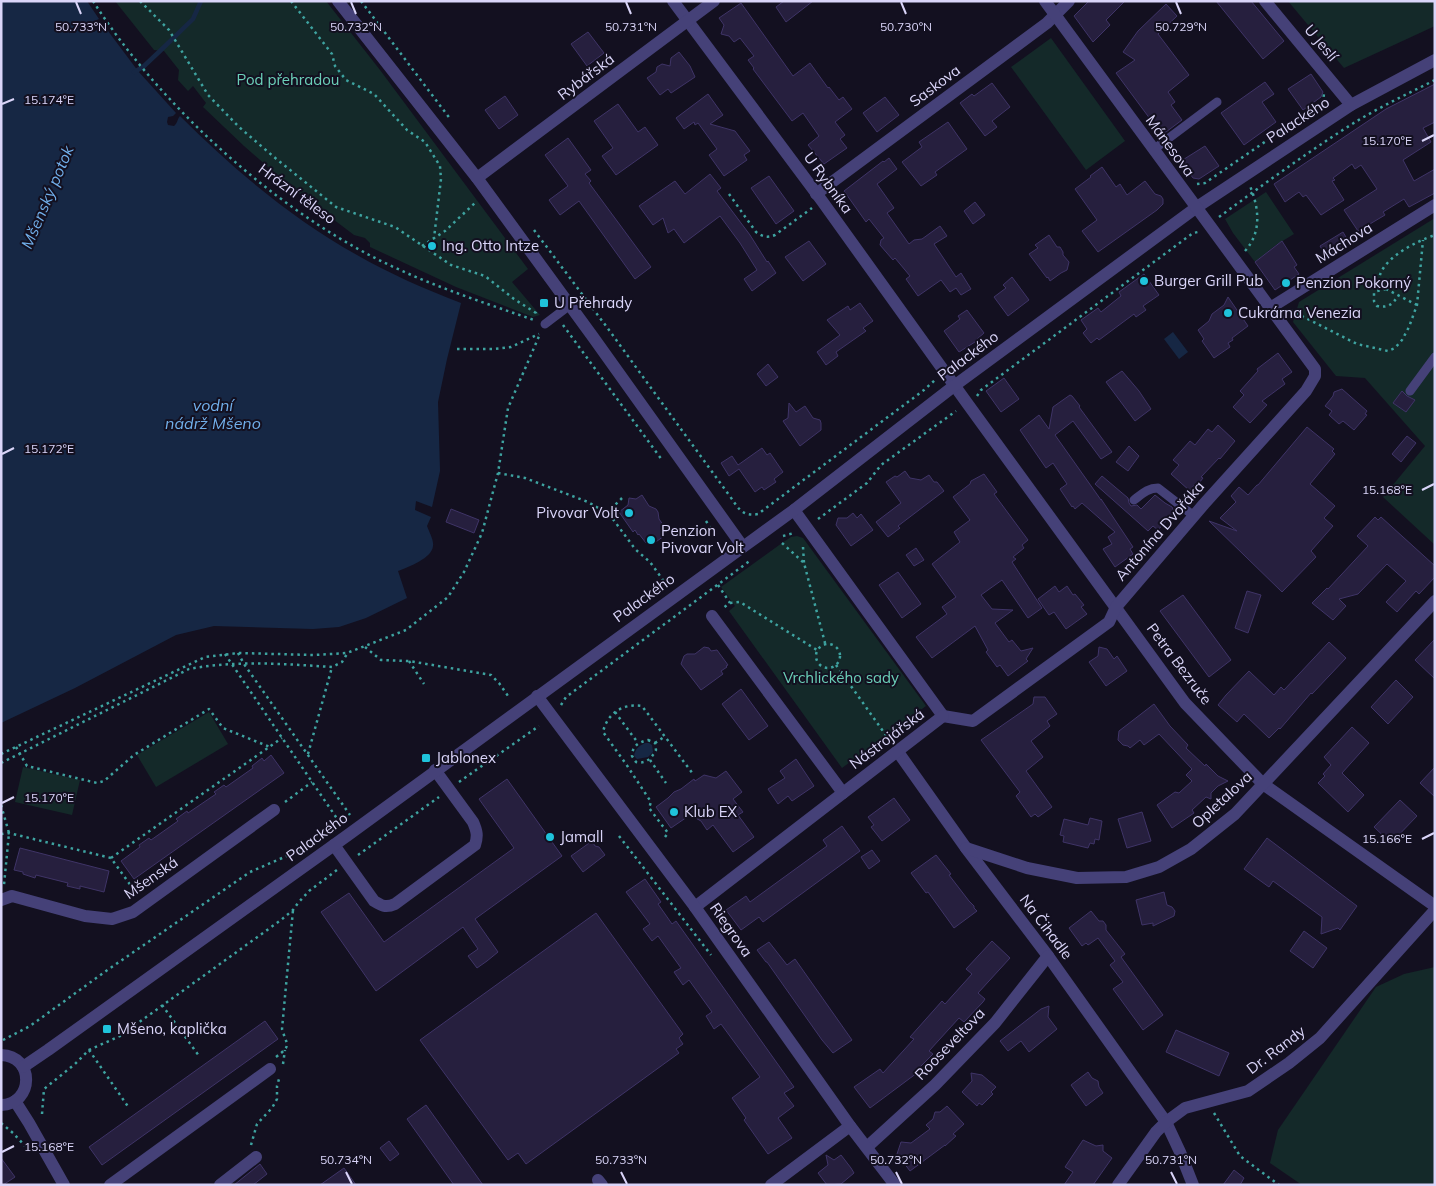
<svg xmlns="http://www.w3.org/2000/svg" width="1436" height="1186" viewBox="0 0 1436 1186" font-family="Mulish,sans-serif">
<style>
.green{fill:#142929}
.water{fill:#162744}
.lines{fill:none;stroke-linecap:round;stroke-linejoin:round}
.stream{stroke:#162744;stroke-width:4.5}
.building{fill:#261f3e;stroke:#3f3467}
.path{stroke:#3ea3a0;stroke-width:2.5;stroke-dasharray:2.5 4;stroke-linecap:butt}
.service{stroke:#454178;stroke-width:9}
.minor{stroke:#454178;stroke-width:12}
.tertiary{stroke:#454178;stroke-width:12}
.ticks{fill:none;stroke:#dad5f9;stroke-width:2}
.poi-dot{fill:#1fc3db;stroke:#131020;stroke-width:2}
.labels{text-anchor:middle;stroke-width:4;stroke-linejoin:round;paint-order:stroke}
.street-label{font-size:15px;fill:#dad5f9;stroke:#131020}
.park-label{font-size:15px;fill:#6bcfb8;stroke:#131020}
.poi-label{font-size:15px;fill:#dad5f9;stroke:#131020;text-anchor:start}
.water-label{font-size:16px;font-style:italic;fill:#71afeb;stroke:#131020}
.ticks-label{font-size:12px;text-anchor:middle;fill:#dad5f9;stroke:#131020;stroke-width:4;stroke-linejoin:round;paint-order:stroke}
</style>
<rect width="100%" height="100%" fill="#131020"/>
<!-- green -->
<g class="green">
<path d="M115 1H326L380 70 528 269 512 282 540 315 533 317 456 287 370 247V243L365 238 354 235 296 191 244 146 203 107 206 103 193 86 188 91 178 80 179 70 164 51 154 50Z"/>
<path d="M1288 1H1435V26L1344 68Z"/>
<path d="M1051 38 1125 141 1086 170 1011 67Z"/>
<path d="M1266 192 1294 234 1276 245 1255 262 1233 233 1225 219Z"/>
<path d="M1435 218V545L1383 497 1425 446 1365 378 1336 376 1293 322 1299 302Z"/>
<path d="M797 536 803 538 926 706 842 768 729 611 735 606 721 587 782 543 791 537Z"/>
<path d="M209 712 228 744 156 787 137 755Z"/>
<path d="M23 767 80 780 72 815 15 802Z"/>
<path d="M1435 967V1185H1302L1270 1163 1278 1130 1376 987 1404 974Z"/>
</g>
<!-- water -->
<g class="water">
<path d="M1 1H87L99 19 90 23 89 26 90 30 94 32 97 30 99 26 102 23 138 71 176 113 173 116 168 117 167 122 168 125 174 126C178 123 177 119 180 116 233 169 291 218 357 255 390 274 425 289 461 303L447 359 438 402 440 471 432 507 416 501 415 510 431 517 427 526C429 532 434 540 433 546 432 558 409 567 398 571L407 598 366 618 339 627 313 629 214 626 176 635 75 688 1 723Z"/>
<path d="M1173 332 1188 352 1179 359 1164 339Z"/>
<path d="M645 743H649L652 745 653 752 648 757 637 759 634 756C635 749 639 746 645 743Z"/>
</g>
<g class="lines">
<!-- stream -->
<path class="stream" d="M134 72 143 67 161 50 193 19 201 1"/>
</g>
<!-- building -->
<g class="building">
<path d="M784 1H813L786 22 776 7Z"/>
<path d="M1089 1H1125L1106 20 1110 25 1093 42 1074 16Z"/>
<path d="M1216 1H1251L1284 41 1263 59Z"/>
<path d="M741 3 793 76 810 63 828 88 829 87 839 100 843 97 852 109 835 122 845 135 840 139 847 148 824 164 808 145 819 136 803 113 792 121 753 69 754 68 748 60 754 56 740 38 734 42 729 36 721 34 724 25 719 18Z"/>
<path d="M1166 4 1177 16 1158 34 1189 75 1168 92 1175 102 1171 105 1182 120 1162 135 1116 73 1135 60 1123 52 1138 31Z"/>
<path d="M588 32 604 53 587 66 571 44Z"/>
<path d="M679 52 690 66 695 77 671 93 668 89 660 95 647 78 656 72 657 67 662 64 670 66 671 58Z"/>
<path d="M1311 74 1323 92 1321 97 1303 110 1288 89Z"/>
<path d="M1265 82 1274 94 1262 102 1276 122 1244 145 1221 113Z"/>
<path d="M992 83 1010 107 992 121 997 127 985 136 960 103 972 94 974 96Z"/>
<path d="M1435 84V122L1423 128 1431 142 1403 160 1414 181 1435 169V193L1409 207 1404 199 1383 212 1385 215 1358 231 1344 210 1377 189 1361 165 1355 169 1352 164 1333 178 1335 180 1332 181 1344 200 1321 215 1306 195 1303 197 1299 192 1285 202 1274 184 1386 109Z"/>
<path d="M708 94 723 115 710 124 735 131 750 151 744 155 747 160 724 176 709 155 717 149 698 123 695 125 694 122 684 129 676 118Z"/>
<path d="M505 96 518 115 499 129 485 110Z"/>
<path d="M885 97 899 115 877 132 863 113Z"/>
<path d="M618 104 638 132 645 127 658 145 616 175 602 156 613 148 594 121Z"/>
<path d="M948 122 967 149 935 172 937 175 921 186 902 162 922 147 919 142Z"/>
<path d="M568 138 591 170 585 174 591 181 589 183 651 267 635 279 579 201 560 215 549 200 568 186 545 155Z"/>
<path d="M1205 146 1219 166 1199 179 1193 178 1181 161Z"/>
<path d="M889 158 897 169 877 184 894 208 887 213 909 244 914 240 922 239 940 226 947 236 934 244 956 277 961 273 971 289 961 295 956 288 950 292 941 280 918 296 906 279 910 276 895 258 893 260 880 245 881 240 884 238 869 219 866 222 844 191 883 161 884 162Z"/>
<path d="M1102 167 1116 187 1120 184 1127 195 1145 181 1155 194 1161 196 1163 199V204L1157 210 1098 252 1082 231 1097 220 1075 189 1091 177 1090 176Z"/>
<path d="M710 174 721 188 717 191 750 235 767 262 768 261 776 273 752 291 744 279 757 270 740 243 720 216 684 243 674 229 668 233 663 218 653 225 639 206 675 181 685 194Z"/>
<path d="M769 176 794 211 776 224 751 188Z"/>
<path d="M975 202 985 215 973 224 964 211Z"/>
<path d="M1343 232 1350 244 1327 258 1320 246Z"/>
<path d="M1049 235 1057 247H1060L1063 252V255L1069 262 1067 270 1061 273 1050 281 1048 277 1047 278 1029 254 1038 248 1035 245Z"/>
<path d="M809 241 826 264 803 281 785 257Z"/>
<path d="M1282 241 1297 265 1294 267 1299 274 1275 290 1255 262Z"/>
<path d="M1144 274 1159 295 1143 306 1146 310 1136 317 1134 314 1099 340 1097 338 1091 343 1083 333 1087 329 1081 320 1098 308 1101 312 1121 296 1119 292Z"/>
<path d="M1012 277 1029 300 1008 316 994 297 1006 288 1003 285Z"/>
<path d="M1228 297 1248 326 1232 338 1233 340 1228 343 1230 347 1214 358 1202 341 1204 339 1198 330 1209 321 1212 314 1224 305Z"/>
<path d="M860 303 873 321 863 328 866 331 836 352 838 356 826 365 817 352 840 335 827 320 848 306 850 310Z"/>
<path d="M967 310 984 333 976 340 975 342 959 352 944 331 960 319 958 316Z"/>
<path d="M1278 353 1292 372 1282 379 1285 384 1262 401 1267 405 1250 423 1233 407 1244 395 1240 391 1258 371 1257 369Z"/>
<path d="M768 364 778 377 766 386 757 374Z"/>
<path d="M1122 371 1139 391 1151 409 1135 421 1106 382Z"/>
<path d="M1004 378 1019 399 1001 412 986 391Z"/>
<path d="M1342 389 1367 411 1365 414 1367 415 1354 430 1343 421 1339 424 1329 415 1332 411 1325 406 1333 396 1334 392Z"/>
<path d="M1402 391 1407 396 1415 400 1406 412 1393 403Z"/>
<path d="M1070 395 1072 396 1080 406 1079 407 1112 452 1101 459 1073 421 1055 435 1101 500V499L1133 547 1130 549 1133 554 1115 567 1103 549 1112 544 1108 537 1115 532 1082 503 1075 509 1073 506 1072 507 1060 489 1067 484 1053 463 1046 468 1020 430 1039 415 1049 429 1053 407Z"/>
<path d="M789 403 796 412 805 406 813 418 820 420 821 423V430L800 446 783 421 788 418Z"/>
<path d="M1218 425 1235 441 1220 459 1219 458 1201 477 1203 478 1196 487 1194 485 1190 491 1171 474 1179 465 1173 460 1190 441 1195 445 1208 429 1212 432Z"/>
<path d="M1307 427 1334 449 1332 451 1335 454 1310 484 1335 506 1324 518 1333 526 1311 551 1316 557 1282 592 1209 521 1237 531 1220 518 1236 502 1231 496 1239 487 1248 495 1257 485H1258Z"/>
<path d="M1407 436 1416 443 1401 462 1392 454Z"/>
<path d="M1129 446 1139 456 1128 471 1116 462Z"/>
<path d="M762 448 767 455 770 453 783 472 774 479 776 482 764 490 762 487 755 492 739 469 729 476 721 463 732 456 738 465Z"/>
<path d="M905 471 910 478 921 480 929 475 934 482H937L944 491 898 526 900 528 888 537 876 522 901 503 886 482 895 476 897 477Z"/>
<path d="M984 474 997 492 994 494 1028 540 1022 545 1024 548 1013 557 1016 559 1012 562 1042 608 1028 618 1002 580 981 595 992 609 1013 610 995 623 1009 642 1012 640 1021 651 1033 648 1026 659 1028 661 1008 676 1000 665 997 667 986 652 988 650 975 626 932 658 916 637 947 614 942 607 956 597 932 564 960 542 954 532 970 520 953 497 970 484 971 481Z"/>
<path d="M1102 476 1128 498 1129 503 1131 506 1137 505 1141 509 1155 495 1165 503 1172 507 1174 512 1158 530 1153 526 1148 531 1095 484Z"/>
<path d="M642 495 649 506 656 509 658 512 659 519 666 529 662 532 664 536 653 544 650 540 646 543 639 534 638 535 635 530 633 532 619 512 628 505 629 498 636 499Z"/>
<path d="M451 509 479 520 474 533 446 522Z"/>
<path d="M853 513 857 518 861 514 873 530 851 546 836 525 838 518H847Z"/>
<path d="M1375 517 1378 520 1381 517 1435 566V577L1419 594 1416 591 1397 612 1386 602 1406 581 1387 564 1358 594 1339 599 1346 606 1333 620 1312 603 1327 588 1328 589 1368 546 1357 536Z"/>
<path d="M916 548 924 560 914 566 906 555Z"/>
<path d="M898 572 921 604 902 618 879 585Z"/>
<path d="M1055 586 1059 592 1067 586 1073 595 1075 594 1084 605 1081 607 1087 614 1066 629 1054 612 1049 615 1038 599Z"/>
<path d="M1247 591 1261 595 1248 633 1235 628Z"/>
<path d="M1183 595 1231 660 1209 677 1160 611Z"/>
<path d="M1435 639V679L1415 660Z"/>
<path d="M1329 642 1346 658 1312 694 1311 693 1280 729 1279 728 1269 738 1244 714 1237 722 1218 705 1226 695 1249 671 1274 695 1281 687 1284 690Z"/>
<path d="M704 647 709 648 711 651 717 650 728 665 726 666 727 667 721 671 723 674 701 690 681 664 684 656 687 654H695Z"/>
<path d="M1099 647 1107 649 1114 659 1117 656 1127 671 1106 686 1089 662 1098 656Z"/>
<path d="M1396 680 1413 697 1388 724 1371 707Z"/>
<path d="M741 689 768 726 749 740 722 704Z"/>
<path d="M1034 697H1045L1057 714 1047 721 1050 726 1031 741 1043 757 1026 771 1052 807 1038 817 1035 814 1031 817 1016 796 1020 792 981 740 1033 704Z"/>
<path d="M1154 704 1170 726 1188 745 1186 748 1205 766 1206 764 1218 776 1228 781 1218 786 1211 793V799L1206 797 1192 810 1194 813 1172 828 1157 805 1175 792 1179 793 1192 781 1186 775 1192 769 1159 734 1144 745 1140 740 1130 748 1128 746 1123 745 1118 740 1119 731Z"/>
<path d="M1352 727 1369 743 1342 773 1364 795 1348 812 1318 783 1325 776 1323 774 1331 765 1324 757Z"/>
<path d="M271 755 284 773 134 879 121 861 140 847 139 845 149 838 151 840 178 821 176 819 187 811 188 813 216 794 214 792 224 785 226 787 253 768 252 766 262 758 264 761Z"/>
<path d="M796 759 814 786 792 801 788 796 778 804 768 789 785 778 780 771Z"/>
<path d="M1435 767V797L1420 783Z"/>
<path d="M726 771 742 792 733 799 743 812 738 815 754 837 733 852 713 825 707 830 701 821 690 815 671 828 656 807 668 798 674 792 681 789 694 779 695 781 704 775 716 778Z"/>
<path d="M507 779 562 856 475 919 498 952 487 961 477 968 468 956 478 949 463 927 376 991 321 912 349 893 384 942 514 848 479 799Z"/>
<path d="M894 798 910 820 882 841 871 827 874 825 868 817Z"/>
<path d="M1400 800 1417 816 1391 843 1374 827Z"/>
<path d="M1142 812 1151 841 1127 848 1118 819Z"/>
<path d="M1090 818 1102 821 1099 840 1095 839 1094 844 1090 843 1088 848 1063 842 1064 836 1060 835 1064 819 1088 825Z"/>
<path d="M842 826 860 851 763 922 759 917 741 930 726 910 746 896 750 902 827 846 823 840Z"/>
<path d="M1267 838 1357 906 1340 930 1338 928 1321 934 1322 917 1273 881 1269 887 1244 869Z"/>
<path d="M592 841 595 846 599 847 605 855 583 872 571 856Z"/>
<path d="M20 848 109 871 104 892 80 886V889L67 886 68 883 36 875 35 878 23 874V872L14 870Z"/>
<path d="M872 850 880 861 869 869 861 857Z"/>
<path d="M936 855 951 874 949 875 969 901 974 906V908L977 911 954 928 928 892 926 893 911 873Z"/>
<path d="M645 879 661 902 658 904 672 924 676 921 794 1087 784 1093 794 1106 778 1118 792 1138 768 1154 744 1120 746 1118 732 1098 760 1077 721 1024 714 1029 706 1016 712 1012 689 980 683 985 674 972 681 968 658 936 652 941 643 929 650 924 626 892Z"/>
<path d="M1164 892 1167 905 1172 907 1175 911 1174 916 1153 926V923L1142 925 1136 900Z"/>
<path d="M1091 911 1099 921H1103L1106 925V930L1125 954 1121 957 1163 1015 1143 1030 1113 989 1123 982 1110 965 1115 961 1098 938 1088 945 1086 943 1082 946 1069 928Z"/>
<path d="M596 913 683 1034 679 1038 683 1044 676 1049 679 1053 526 1164 518 1153 508 1160 420 1040Z"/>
<path d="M1304 931 1327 948 1313 968 1290 951Z"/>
<path d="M992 941 1010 958 978 993 985 999 983 1002 964 1022 959 1018 929 1051 933 1054 916 1071 917 1073 870 1108 854 1087 880 1069 883 1073 914 1039 910 1037 942 1001 945 1004 972 974 966 969Z"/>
<path d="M769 942 787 965 795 959 852 1040 833 1053 822 1040 767 962H766L757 950Z"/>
<path d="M1049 1006 1048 1017 1057 1029 1029 1052 1021 1041 1008 1051 1000 1041 1041 1009Z"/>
<path d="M265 1021 278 1039 102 1165 89 1147Z"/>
<path d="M1176 1030 1229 1053 1219 1076 1166 1052Z"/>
<path d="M1088 1072 1092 1078 1098 1081 1099 1087 1103 1093 1086 1106 1071 1085Z"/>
<path d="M971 1073 982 1075 996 1087 991 1092 993 1094 982 1105 979 1103 977 1106 962 1092 972 1081Z"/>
<path d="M426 1105 441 1126 483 1185H454L407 1119Z"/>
<path d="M947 1106 964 1124 953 1134 956 1136 945 1146V1145L910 1171 897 1154 901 1142 911 1143 930 1129 926 1125 933 1119 935 1112H940Z"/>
<path d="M1083 1140 1096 1146 1103 1145V1151L1112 1158 1093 1185H1064L1073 1172 1065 1167Z"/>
<path d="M389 1141 399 1154 390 1161 380 1148Z"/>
<path d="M826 1155 834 1160 841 1155 851 1168 854 1173 841 1184 827 1185 818 1173 828 1165Z"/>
<path d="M1 1158 15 1177 3 1185H1Z"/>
<path d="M260 1164 267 1174 253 1185H234Z"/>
<path d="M344 1168 356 1185H320Z"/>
<path d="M1234 1170 1244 1178 1240 1185H1223Z"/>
</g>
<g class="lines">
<!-- path -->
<g class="path">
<path d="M93 1C158 103 271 206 379 260 429 285 482 302 534 320"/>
<path d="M140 1 169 30 208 95 239 127 274 157 336 207 395 227 451 265 485 276 514 299 536 313 535 316"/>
<path d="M291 1 332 54 335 66 346 80 374 94 407 130 425 142 440 166 441 179 434 238"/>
<path d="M361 1 451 120"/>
<path d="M1197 184 1205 183 1320 104 1323 101 1324 94"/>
<path d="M729 194 756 232C763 237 767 238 775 235L812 208"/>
<path d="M1219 217C1264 184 1309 151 1357 121 1382 106 1409 93 1435 80"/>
<path d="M534 230 606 326 729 495C738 507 741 517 758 514L924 390 935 380"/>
<path d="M422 246 445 231 477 201"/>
<path d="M1245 251C1262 232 1259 208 1250 186"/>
<path d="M1386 289 1377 291 1374 293V301L1377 306C1388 308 1392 305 1398 296"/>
<path d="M1417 305 1386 289 1379 283C1377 260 1417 241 1435 235"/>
<path d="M1290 310 1357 344 1388 351 1395 348 1402 340 1409 327 1417 305 1423 240"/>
<path d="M563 325 662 460"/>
<path d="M457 349H493L511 347 539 334"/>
<path d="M977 396 981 390 1193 233 1198 232"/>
<path d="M498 473 525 478 588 502 610 515"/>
<path d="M622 498 614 506 610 515 635 549 650 562 668 587"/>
<path d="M818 519 867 483 881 465 956 411"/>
<path d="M706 521 713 532"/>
<path d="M783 536 794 533"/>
<path d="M782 543 804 563 825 643"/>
<path d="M803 547 804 563"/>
<path d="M718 585 730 603 722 609"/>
<path d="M730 603 740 602 817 650"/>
<circle cx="828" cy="656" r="12"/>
<path d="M365 647 381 660 409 661 491 675 499 683 508 696"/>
<path d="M238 653 244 664 350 815"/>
<path d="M225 654 340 823"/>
<path d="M409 661 424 684"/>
<path d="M836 665 890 741"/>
<path d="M561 705 566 697 751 560"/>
<path d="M615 712 638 743"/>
<path d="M648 740 655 743 656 750C651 759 646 764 636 762L632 756C632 746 639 742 648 740Z"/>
<path d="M655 743 664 737"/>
<path d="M16 747 27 766 97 783 104 781 134 755 209 709 223 728 270 747"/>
<path d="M1 754 205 657 238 653 314 655 347 653 406 630 448 597 464 572 482 533 498 473 508 408 540 334"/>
<path d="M308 754 332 667"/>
<path d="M650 760 666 783"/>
<path d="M1 763 189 669C236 660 285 664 332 667L342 662 347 654"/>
<path d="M459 782 539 726"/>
<path d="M285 802 312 782"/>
<path d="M1 805 9 833 4 885"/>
<path d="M1 834 9 833 111 858 136 893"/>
<path d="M619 836 711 955"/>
<path d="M665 837 668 833 649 808 651 802 626 764 603 732C607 714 622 703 642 706L693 774"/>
<path d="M358 855 439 797"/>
<path d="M111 858 282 738"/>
<path d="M162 1005 199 1056"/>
<path d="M3 1040 30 1026 106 971 250 872 305 848"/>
<path d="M89 1050 129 1108"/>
<path d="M276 1057C292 1045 287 1046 282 1029L293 910"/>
<path d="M283 1064 285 1050"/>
<path d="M1214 1113 1240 1156 1279 1185"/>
<path d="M42 1114 44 1089 75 1064 89 1050 120 1036 281 920 293 910 298 903 309 891 337 870"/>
<path d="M1 1123 13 1133 25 1146"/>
<path d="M251 1145 257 1124 272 1108 277 1099V1086L279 1079"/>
</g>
<!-- service -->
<g class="service">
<path d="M1153 150 1217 102"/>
<path d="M545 324 570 305"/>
<path d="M1410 391 1435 357"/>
<path d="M1134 500C1142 494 1148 488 1158 488L1194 516"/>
</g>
<!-- minor -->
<g class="minor">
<path d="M673 1 822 201 967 403 1185 703 1263 784 1435 906"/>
<path d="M1265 1 1351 105"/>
<path d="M477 178 714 1"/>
<path d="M816 194 1047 23 1069 1"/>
<path d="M1270 308 1435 205"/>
<path d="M794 510 943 716"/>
<path d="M743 547 794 510 954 386 1197 207 1351 105 1435 60"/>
<path d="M712 616 843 793"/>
<path d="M943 716 973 721 1109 622 1116 607 1204 504 1306 391 1315 376V369L1045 1"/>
<path d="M898 752 966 848 1048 956 1166 1122 1180 1152 1193 1185"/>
<path d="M334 845 374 901C382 906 386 908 395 904L475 845C478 836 477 831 473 822L435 770"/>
<path d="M966 848 1027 868 1077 878 1126 877 1159 867 1191 849 1235 814 1435 601"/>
<path d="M1 900 12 896 85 916 112 919 133 912 274 810"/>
<path d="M695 907 943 716"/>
<path d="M15 1101 29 1123 64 1185"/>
<path d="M867 1147 935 1085 995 1023 1048 956"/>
<path d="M598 1180 602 1185"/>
<path d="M110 1185 270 1069"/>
<path d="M220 1185 256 1157"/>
<path d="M771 1185 850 1126"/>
<path d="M1118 1185 1156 1132 1166 1122 1185 1108 1248 1091 1289 1063 1320 1038 1435 910"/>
</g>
<!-- tertiary -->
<g class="tertiary">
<path d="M537 696 695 907 850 1126 895 1185"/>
<path d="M1 1055C35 1056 34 1104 1 1105"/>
<path d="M23 1067 48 1050 348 835 743 547 593 337 477 178 338 1"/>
</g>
</g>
<!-- ticks -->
<path class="ticks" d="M76 2 81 14M351 2 356 14M626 2 631 14M901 2 906 14M1176 2 1181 14M2 104 14 99M1422 141 1434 135M2 454 14 448M1422 490 1434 484M2 803 14 797M1422 839 1434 833M2 1152 14 1146M346 1172 352 1184M621 1172 627 1184M896 1172 902 1184M1171 1172 1177 1184"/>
<!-- markers -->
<g class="poi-dot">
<circle cx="432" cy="246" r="5"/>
<circle cx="1144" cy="281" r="5"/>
<circle cx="1286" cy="283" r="5"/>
<rect x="539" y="298" width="10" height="10" rx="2.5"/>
<circle cx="1228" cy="313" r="5"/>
<circle cx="629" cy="513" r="5"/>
<circle cx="651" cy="540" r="5"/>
<rect x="421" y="753" width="10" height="10" rx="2.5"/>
<circle cx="674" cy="812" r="5"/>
<circle cx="550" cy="837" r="5"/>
<rect x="102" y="1024" width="10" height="10" rx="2.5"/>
</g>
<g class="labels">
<!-- street labels -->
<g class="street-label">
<text transform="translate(1321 43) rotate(50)" y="5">U Jeslí</text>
<text transform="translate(586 77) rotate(-37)" y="5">Rybářská</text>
<text transform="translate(935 86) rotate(-37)" y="5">Saskova</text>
<text transform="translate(1298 120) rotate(-33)" y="5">Palackého</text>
<text transform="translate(1170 146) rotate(54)" y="5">Mánesova</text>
<text transform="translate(828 183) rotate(54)" y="5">U Rybníka</text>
<text transform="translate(297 194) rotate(36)" y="5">Hrázní těleso</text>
<text transform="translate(1344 243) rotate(-32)" y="5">Máchova</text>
<text transform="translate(968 356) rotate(-37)" y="5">Palackého</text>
<text transform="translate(1160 531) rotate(-49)" y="5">Antonína Dvořáka</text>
<text transform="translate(644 598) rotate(-36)" y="5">Palackého</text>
<text transform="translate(1179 664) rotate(53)" y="5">Petra Bezruče</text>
<text transform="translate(887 739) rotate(-37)" y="5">Nástrojářská</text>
<text transform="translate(1222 800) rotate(-43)" y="5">Opletalova</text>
<text transform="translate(317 837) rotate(-36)" y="5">Palackého</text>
<text transform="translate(151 878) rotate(-35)" y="5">Mšenská</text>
<text transform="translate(1046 927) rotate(53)" y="5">Na Čihadle</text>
<text transform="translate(731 930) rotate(55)" y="5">Riegrova</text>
<text transform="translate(950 1044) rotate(-46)" y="5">Rooseveltova</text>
<text transform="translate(1276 1050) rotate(-37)" y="5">Dr. Randy</text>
</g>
<!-- park labels -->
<g class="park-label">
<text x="288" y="85">Pod přehradou</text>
<text x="841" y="683">Vrchlického sady</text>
</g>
<!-- poi labels -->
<g class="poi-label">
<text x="442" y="251">Ing. Otto Intze</text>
<text x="1154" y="286">Burger Grill Pub</text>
<text x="1296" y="288">Penzion Pokorný</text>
<text x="554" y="308">U Přehrady</text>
<text x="1238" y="318">Cukrárna Venezia</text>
<text x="619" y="518" text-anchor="end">Pivovar Volt</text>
<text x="661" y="536">Penzion<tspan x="661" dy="17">Pivovar Volt</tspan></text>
<text x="436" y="763">Jablonex</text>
<text x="684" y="817">Klub EX</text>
<text x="560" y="842">Jamall</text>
<text x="117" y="1034">Mšeno, kaplička</text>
</g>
<!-- water labels -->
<g class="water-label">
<text transform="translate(47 197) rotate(-67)" y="6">Mšenský potok</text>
<text x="213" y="411">vodní<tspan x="213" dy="18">nádrž Mšeno</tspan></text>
</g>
</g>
<g class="ticks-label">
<text x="81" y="31">50.733°N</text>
<text x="356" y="31">50.732°N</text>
<text x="631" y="31">50.731°N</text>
<text x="906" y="31">50.730°N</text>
<text x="1181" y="31">50.729°N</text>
<text x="49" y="104">15.174°E</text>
<text x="1387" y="145">15.170°E</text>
<text x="49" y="453">15.172°E</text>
<text x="1387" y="494">15.168°E</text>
<text x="49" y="802">15.170°E</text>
<text x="1387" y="843">15.166°E</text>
<text x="49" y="1151">15.168°E</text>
<text x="346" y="1164">50.734°N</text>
<text x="621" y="1164">50.733°N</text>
<text x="896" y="1164">50.732°N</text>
<text x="1171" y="1164">50.731°N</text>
</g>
<!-- border -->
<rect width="1436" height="1186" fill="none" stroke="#dad5f9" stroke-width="5"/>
</svg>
